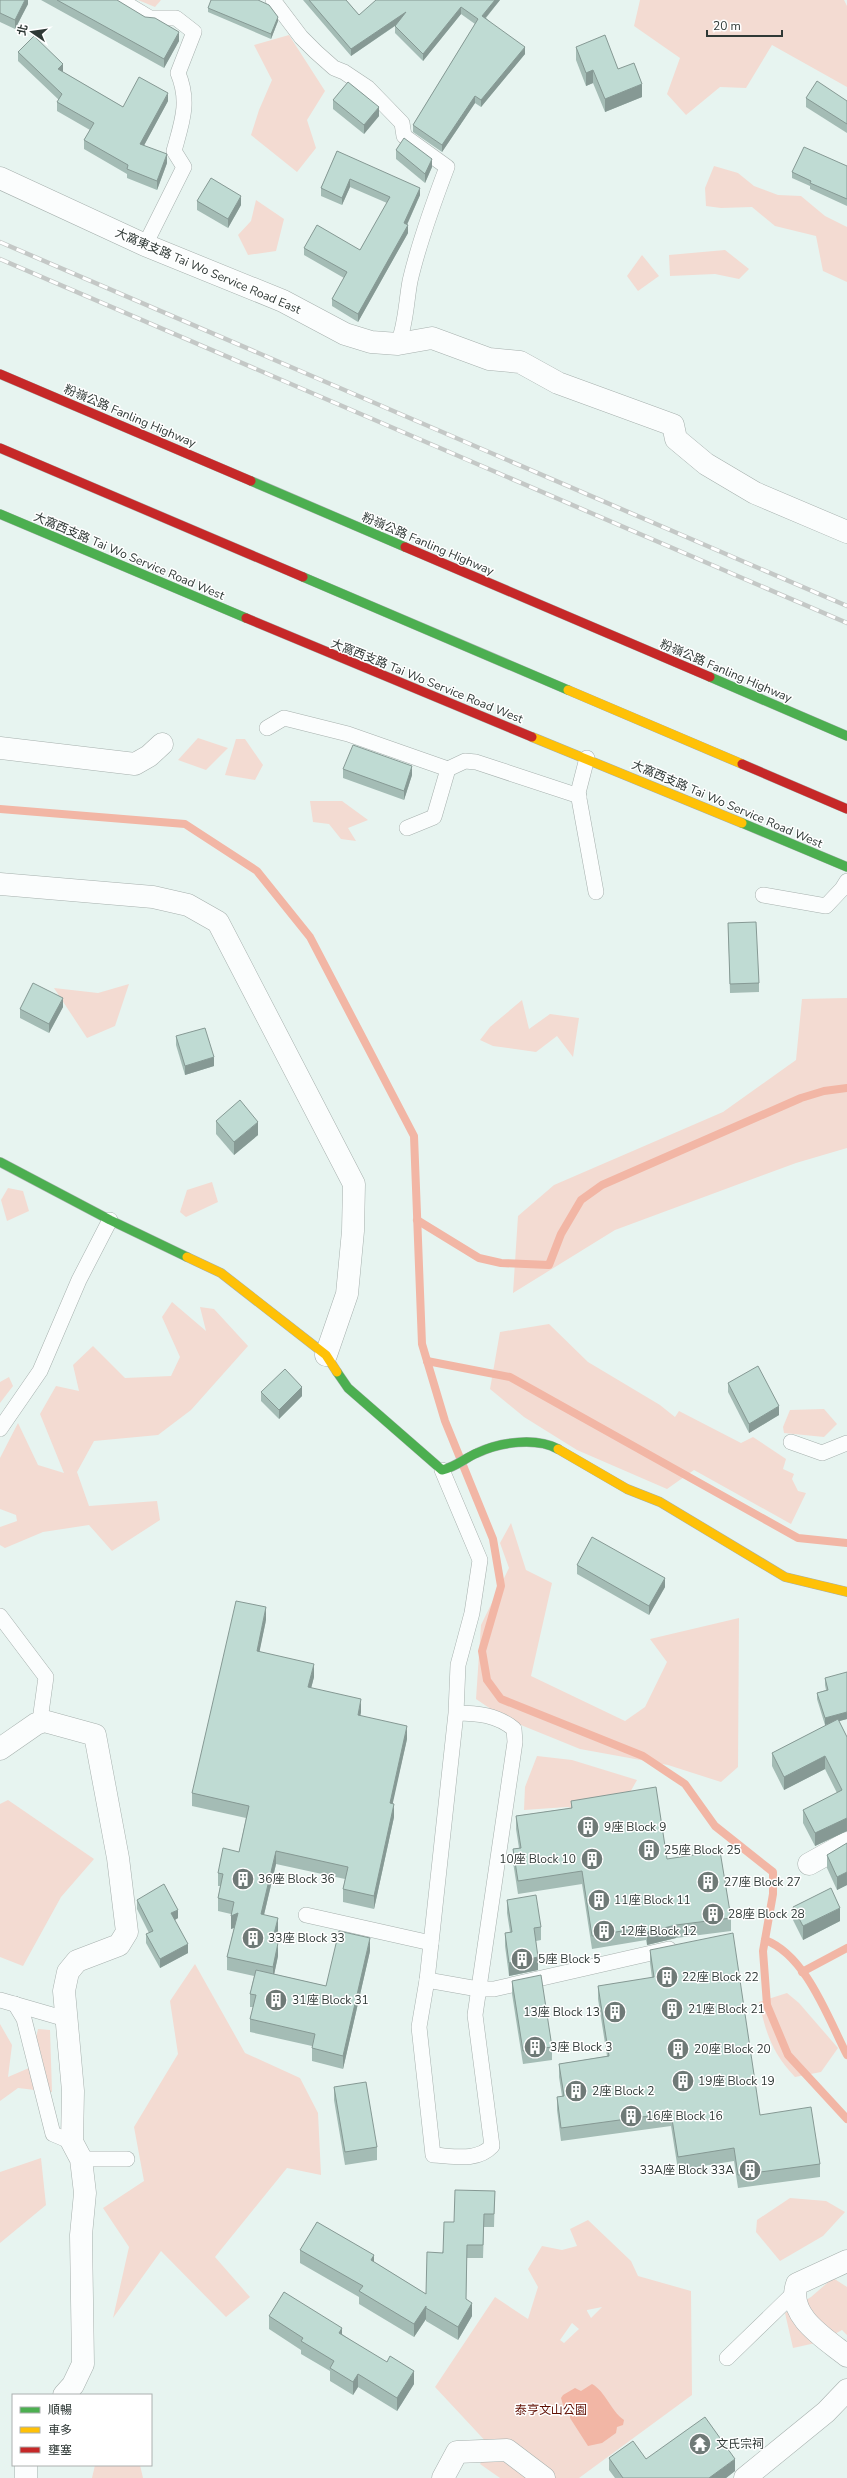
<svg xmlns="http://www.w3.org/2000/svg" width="847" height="2478" viewBox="0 0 847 2478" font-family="'Nunito Sans','Noto Sans TC',sans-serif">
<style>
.green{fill:#f3dbd2;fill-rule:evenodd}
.water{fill:#f2b6a5}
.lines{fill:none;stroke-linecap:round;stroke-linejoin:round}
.stream{stroke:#f2b6a5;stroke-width:8}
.lane-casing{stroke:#a6b0ad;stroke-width:16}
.street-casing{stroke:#a6b0ad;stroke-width:23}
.fast-casing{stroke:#a6b0ad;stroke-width:10}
.slow-casing{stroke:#a6b0ad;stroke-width:10}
.jam-casing{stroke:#a6b0ad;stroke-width:10}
.lane{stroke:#fbfdfd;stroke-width:15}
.street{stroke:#fbfdfd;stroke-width:22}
.fast{stroke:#4caf50;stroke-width:9}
.slow{stroke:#ffc107;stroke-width:9}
.jam{stroke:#c62828;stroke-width:9}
.rail-casing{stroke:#c4c8c6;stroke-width:4.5}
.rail{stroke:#fff;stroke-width:3;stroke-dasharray:9;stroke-linecap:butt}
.wall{fill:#a4bcb5}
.shaded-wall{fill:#869994}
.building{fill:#bfdbd3;stroke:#869994}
.labels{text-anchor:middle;stroke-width:3;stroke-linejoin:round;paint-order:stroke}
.street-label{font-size:12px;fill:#2f3936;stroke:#fff}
.poi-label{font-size:12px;fill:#2f3936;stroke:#fff;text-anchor:start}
.park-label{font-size:12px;fill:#5e0d00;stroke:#fff}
</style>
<rect width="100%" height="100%" fill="#e7f4f0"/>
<!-- green -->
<g class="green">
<path d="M138 0H161L155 7Z"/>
<path d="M640 0H844L847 6V87L772 45 746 88 720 87 686 115 667 94 680 58 634 26Z"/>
<path d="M289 35 325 91 307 120 316 148 297 172 251 135 259 110 272 80 254 45Z"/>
<path d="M714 166 738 173 754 186 778 195 801 196 825 216 847 227V282L823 271 816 236 775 226 752 207 721 208 706 206 705 188Z"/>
<path d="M256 200 284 219 276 251 248 255 238 235 251 221Z"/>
<path d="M725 250 749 269 739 279 715 274 670 276 669 255Z"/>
<path d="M642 255 659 276 638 291 627 276Z"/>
<path d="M198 738 228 748 206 770 178 760Z"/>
<path d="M236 739H245L263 765 255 780 225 775Z"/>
<path d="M310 801H342L368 820 348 828 356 841 341 839 329 824 313 822Z"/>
<path d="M129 984 115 1026 87 1038 54 988 98 993Z"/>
<path d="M847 998V1148L796 1163 615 1230 513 1293 518 1216 554 1185 723 1112 796 1060 802 999Z"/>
<path d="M522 1000 529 1029 550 1014 579 1018 573 1057 557 1036 536 1052 493 1046 480 1040 490 1027Z"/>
<path d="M212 1182 218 1202 186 1217 180 1212 187 1190Z"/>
<path d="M8 1188 23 1191 29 1211 7 1221 1 1200Z"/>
<path d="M172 1302 206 1331 200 1307 214 1309 248 1346 191 1410 158 1435 94 1441 77 1472 89 1506 157 1501 160 1520 112 1551 89 1525 43 1532 5 1548 0 1545V1527L17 1521 16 1515 0 1509V1458L18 1423 38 1465 64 1473 40 1414 56 1386 79 1391 73 1365 93 1346 125 1378 171 1376 180 1357 162 1317Z"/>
<path d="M549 1324 588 1362 660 1405 675 1417 679 1411 741 1443 753 1437 786 1459 783 1469 794 1474 792 1479 798 1491 806 1493 791 1524 694 1470 667 1489 577 1450 524 1417 490 1389 500 1332Z"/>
<path d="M9 1377 13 1386 0 1403V1382Z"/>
<path d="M824 1409 837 1424 824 1437 784 1433 783 1427 790 1410Z"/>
<path d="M511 1523 526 1570 552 1583 531 1676 625 1721 645 1707 667 1662 650 1639 739 1618 738 1767 721 1782 668 1765 580 1749 504 1718 476 1699 481 1625 509 1568 500 1543Z"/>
<path d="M537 1756 572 1760 637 1780 616 1817 567 1807 524 1810 525 1787Z"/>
<path d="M8 1800 94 1859 61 1897 23 1966 0 1957V1804Z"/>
<path d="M195 1964 245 2053 300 2078 318 2113 321 2175 287 2168 215 2257 250 2297 226 2317 161 2251 113 2318 129 2247 103 2208 144 2181 134 2127 178 2054 170 2001Z"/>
<path d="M787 1993 799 2003 838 2048 821 2072 795 2077C772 2053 766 2033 759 2002Z"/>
<path d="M0 2024 12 2045 8 2077 29 2068 38 2029 50 2030 52 2092 18 2088 0 2101Z"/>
<path d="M41 2158 46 2205 0 2243V2172Z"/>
<path d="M790 2198 826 2201 845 2212 823 2236 780 2261 756 2232 757 2220Z"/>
<path d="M588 2220 631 2261 638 2276 691 2291 692 2395 579 2478H500L480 2464 490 2446 435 2387 495 2297 528 2319 538 2287 528 2269 542 2246 562 2250 577 2246 570 2229ZM602 2307 591 2318 587 2311V2310ZM572 2323 579 2329 564 2343 560 2340Z"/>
<path d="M833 2278 847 2287V2335L842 2330 820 2342 793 2348 785 2313 811 2297Z"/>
<path d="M95 2465H140L143 2478H92Z"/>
</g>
<!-- water -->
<path class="water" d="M592 2384C606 2392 610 2410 624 2420L623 2425 617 2427 616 2433 602 2443 588 2446 570 2418V2413L565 2412 561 2398 563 2395 575 2388 581 2391Z"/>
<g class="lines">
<!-- stream -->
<g class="stream">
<path d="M0 809 185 824 257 871 310 937 414 1136 422 1344 445 1421 493 1539 501 1586 482 1651 487 1680 501 1699 643 1756 685 1784 715 1826 773 1872V1894L763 1951 767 2005 788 2055 847 2119"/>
<path d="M417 1220 479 1258 501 1263 549 1265 561 1234 581 1200 602 1185 801 1098 824 1091 847 1088"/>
<path d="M427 1361 510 1377 798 1538 847 1543"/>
<path d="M765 1940C806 1955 828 2018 847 2055"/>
<path d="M802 1972 847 1948"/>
</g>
<!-- lane casing -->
<g class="lane-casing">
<g id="lane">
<path d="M120 0 150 18H176L194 32 178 73C190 102 182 122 174 151L184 167 145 245"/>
<path d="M273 0 301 37 316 52 334 68 344 72 368 88 402 123 404 136 447 167C433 204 419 242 410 281 406 303 406 324 398 344"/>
<path d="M267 728 284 718 348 734 448 769"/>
<path d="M587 758 578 793 596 892"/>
<path d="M407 828 434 817 448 769 465 761 476 762 579 796"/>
<path d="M763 895 826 906 842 889 847 881"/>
<path d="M0 1429 40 1371 79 1280 110 1220"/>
<path d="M791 1442 822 1453 847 1443"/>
<path d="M442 1470 480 1560 472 1613 458 1665 456 1713 427 1980 419 2027 433 2155C453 2156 477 2162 492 2146L475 2015 515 1742 514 1729C497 1715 478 1713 456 1713"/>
<path d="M0 1616 46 1677 41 1713 44 1721"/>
<path d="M306 1915 431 1943"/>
<path d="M427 1980 478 1989H494L669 1949"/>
<path d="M0 2000 66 2019"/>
<path d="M15 2004 24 2019 53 2134 72 2142"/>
<path d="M81 2159H127"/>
<path d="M727 2358 794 2293"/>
</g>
</g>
<!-- street casing -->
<g class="street-casing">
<g id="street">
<path d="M0 178 145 245 283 301 345 334 371 342 398 344 432 338 489 359 520 362 558 383 673 425 676 439 706 464 755 493 847 532"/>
<path d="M0 748 135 764 149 756 162 744"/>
<path d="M0 884 153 897 188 905 218 922 354 1184 353 1231 347 1294 326 1355"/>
<path d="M0 1749 36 1724 44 1721 95 1735 118 1858 127 1932 119 1945 77 1961 68 1972 64 1991 73 2091 72 2142 81 2159 85 2193 81 2235 83 2364 73 2385 64 2395"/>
<path d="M809 1864 847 1843"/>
<path d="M847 2261 797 2284C786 2316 826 2339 847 2356"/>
<path d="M26 2465V2478"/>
<path d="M443 2478 457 2452 507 2450 544 2478"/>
<path d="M745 2478 826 2412 847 2390"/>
</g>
</g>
<!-- fast casing -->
<g class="fast-casing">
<g id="fast">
<path d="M251 481 405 547"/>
<path d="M0 514 246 618"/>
<path d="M303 577 568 690"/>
<path d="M710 677 847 736"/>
<path d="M742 823 847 867"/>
<path d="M0 1162 110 1220 187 1257"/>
<path d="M337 1372 348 1388 442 1470C456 1467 465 1458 477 1453 500 1442 536 1437 558 1449"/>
</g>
</g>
<!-- slow casing -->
<g class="slow-casing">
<g id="slow">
<path d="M568 690 742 764"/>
<path d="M532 737 742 823"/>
<path d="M187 1257 221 1273 326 1355 337 1372"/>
<path d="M558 1449 627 1489 660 1502 785 1577 847 1592"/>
</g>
</g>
<!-- jam casing -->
<g class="jam-casing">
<g id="jam">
<path d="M0 374 251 481"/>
<path d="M0 448 303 577"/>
<path d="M405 547 710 677"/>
<path d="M246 618 532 737"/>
<path d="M742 764 847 809"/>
</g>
</g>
<!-- lane -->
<use href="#lane" class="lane"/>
<!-- street -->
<use href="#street" class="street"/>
<!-- fast -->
<use href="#fast" class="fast"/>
<!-- slow -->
<use href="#slow" class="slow"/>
<!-- jam -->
<use href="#jam" class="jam"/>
<!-- rail casing -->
<g class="rail-casing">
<g id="rail">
<path d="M0 242 847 606"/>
<path d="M0 259 847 623"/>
</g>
</g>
<!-- rail -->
<use href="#rail" class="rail"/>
</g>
<!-- wall -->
<g class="wall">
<path d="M0 0H28V4L15 29 0 22Z"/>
<path d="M41 0H117L179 41 164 68Z"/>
<path d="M303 0H346L359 15 500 0 486 18 525 54 481 107 475 103 442 152 413 132V125L475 24 461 14 423 61 395 33V26L351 56Z"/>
<path d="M208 8 278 21 271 39 208 12Z"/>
<path d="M576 47 642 97 605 112 593 83 586 86 576 60Z"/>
<path d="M18 52 63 72 123 107 168 101 144 145 167 163 157 190 127 178V174L84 149V140L90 130 57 111V102L59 100 18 61Z"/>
<path d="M806 98 847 101V133L806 107Z"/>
<path d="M333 100 379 116 364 134 333 109Z"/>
<path d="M396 150 432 167 425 183 396 159Z"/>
<path d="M337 151 420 195 407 225 408 233 358 322 332 306V299L344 278 304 255V248L360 250 387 203 350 187 342 205 321 196V188Z"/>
<path d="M847 166V206L810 189V186L792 178V172Z"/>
<path d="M197 201 241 205 228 228 197 210Z"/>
<path d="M343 769 412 775 404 800 343 778Z"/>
<path d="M728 923 759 983V992L730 993Z"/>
<path d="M63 1007 49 1033 20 1018V1009Z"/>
<path d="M176 1036 214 1066 185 1075 176 1045Z"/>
<path d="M216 1121 258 1135 234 1155 216 1134Z"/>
<path d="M728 1383 779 1415 749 1433 728 1392Z"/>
<path d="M261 1392 302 1396 279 1419 261 1401Z"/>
<path d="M577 1565 665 1587 649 1615 577 1574Z"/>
<path d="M266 1620 259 1652 314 1677 311 1688 361 1712 360 1716 407 1739 392 1804 394 1817 374 1909 343 1902V1889L345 1879 276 1864 264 1915 278 1931 275 1942 278 1956 274 1974 326 1986 370 1951 343 2069 312 2061V2046L250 2032V2019L253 2007H250V1994L254 1976 227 1970V1957L234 1928 231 1929V1914L218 1911V1898L220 1886H218V1873L239 1852 246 1818 192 1806V1793Z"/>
<path d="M825 1678 847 1719 839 1721 847 1737V1831L815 1846 803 1823V1810L837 1793 825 1769 784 1790 772 1766V1753L829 1724 825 1725 817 1699V1693L826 1690 825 1685Z"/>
<path d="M571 1801 667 1859 731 1918V1931L676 1938 647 1945 646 1940 592 1949 582 1884 518 1894 513 1862V1849L519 1848 516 1829V1816L571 1808Z"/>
<path d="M847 1843V1885L837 1890 827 1868V1855Z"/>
<path d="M137 1900 178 1918 175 1920 188 1953 160 1968 146 1943V1934L149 1933 137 1909Z"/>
<path d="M507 1900 541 1927V1940L536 1941 538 1970 509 1976 505 1946V1933L510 1932 507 1913Z"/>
<path d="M793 1907 840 1921 803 1940 793 1920Z"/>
<path d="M650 1950 760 2115 820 2164V2177L738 2188 734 2161 678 2170 671 2126 561 2141 557 2110V2097L562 2096 559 2077V2064L607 2056 598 1999V1986L652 1978 650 1963Z"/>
<path d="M512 1981 552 2047V2060L523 2064 512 1994Z"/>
<path d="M334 2087 377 2147V2160L345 2165 334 2100Z"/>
<path d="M495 2191 494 2227H484L483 2258H467L466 2299 472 2316 458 2340 426 2321V2319L414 2337 359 2304V2297L300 2263V2250L374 2262 426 2294 454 2222Z"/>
<path d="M269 2316 342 2334 414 2384 397 2411 358 2387 353 2395 330 2381V2371L301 2354V2350L269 2329Z"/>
<path d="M609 2458 646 2459 735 2471 726 2478H615L609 2470Z"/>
</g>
<!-- shaded-wall -->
<g class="shaded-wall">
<path d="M25 0H28V4L15 29V20Z"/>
<path d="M495 0H500L482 22V16Z"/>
<path d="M461 7V14L423 61V54Z"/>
<path d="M406 12V18L351 56V49Z"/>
<path d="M278 17V21L271 39V34Z"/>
<path d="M179 32V41L164 68V59Z"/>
<path d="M525 47V54L481 107V100Z"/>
<path d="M63 64V73L58 69Z"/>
<path d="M593 70V83L586 86V73Z"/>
<path d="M642 84V97L605 112V99Z"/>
<path d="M168 93V101L140 153V144Z"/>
<path d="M475 96V103L442 152V145Z"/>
<path d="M379 107V116L364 134V125Z"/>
<path d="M167 154V163L157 190V181Z"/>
<path d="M432 159V167L425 183V174Z"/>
<path d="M350 179V187L342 205V198Z"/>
<path d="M420 188V195L404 231V223Z"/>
<path d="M241 196V205L228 228V219Z"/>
<path d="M408 225V233L358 322V314Z"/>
<path d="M412 766V775L404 800V791Z"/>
<path d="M63 998V1007L49 1033V1024Z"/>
<path d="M214 1057V1066L185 1075V1066Z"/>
<path d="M258 1122V1135L234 1155V1142Z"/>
<path d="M302 1387V1396L279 1419V1410Z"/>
<path d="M779 1406V1415L749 1433V1424Z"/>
<path d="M665 1578V1587L649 1615V1606Z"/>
<path d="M266 1607V1620L257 1664V1651Z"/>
<path d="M314 1664V1677L308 1700V1687Z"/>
<path d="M361 1699V1712L358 1728V1715Z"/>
<path d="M847 1712V1719L825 1725V1718Z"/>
<path d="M407 1726V1739L390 1816V1803Z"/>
<path d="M825 1756V1769L784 1790V1777Z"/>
<path d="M394 1804V1817L374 1909V1896Z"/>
<path d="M847 1818V1831L815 1846V1833Z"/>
<path d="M276 1851V1864L261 1927V1914Z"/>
<path d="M847 1872V1885L837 1890V1877Z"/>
<path d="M840 1908V1921L803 1940V1926Z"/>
<path d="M178 1910V1918L171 1922V1913Z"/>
<path d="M238 1913V1926L231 1929V1916Z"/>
<path d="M278 1918V1931L272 1955V1942Z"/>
<path d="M676 1925V1938L647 1945V1932Z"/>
<path d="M370 1938V1951L343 2069V2056Z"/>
<path d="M278 1943V1956L273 1980V1967Z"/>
<path d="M188 1944V1953L160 1968V1959Z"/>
<path d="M538 1957V1970L509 1976V1963Z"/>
<path d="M374 2255V2268L371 2260Z"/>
<path d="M472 2303V2316L458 2340V2327Z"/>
<path d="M426 2306V2319L414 2337V2324Z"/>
<path d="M342 2328V2341L339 2333Z"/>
<path d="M414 2371V2384L397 2411V2398Z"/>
<path d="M358 2374V2387L353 2395V2382Z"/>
<path d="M735 2459V2471L726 2478H709Z"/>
</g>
<!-- building -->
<g class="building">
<path d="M0 0H25L15 20 0 13Z"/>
<path d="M57 0H117L145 17 155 18 179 32 164 59Z"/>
<path d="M211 0H258L269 5 278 17 271 34 208 8Z"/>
<path d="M309 0H346L359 15 376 0H495L482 16 525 47 481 100 475 96 442 145 413 125 478 19 461 7 423 54 395 26 406 12 351 49Z"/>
<path d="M605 35 618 69 634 63 642 84 605 99 593 70 586 73 576 47Z"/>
<path d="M34 36 63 64 58 69 123 107 139 77 168 93 140 144 167 154 157 181 127 169 128 165 84 140 94 123 57 102 62 94 18 52Z"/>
<path d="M817 81 847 101V124L806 98Z"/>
<path d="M348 82 379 107 364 125 333 100Z"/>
<path d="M404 138 432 159 425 174 396 150Z"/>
<path d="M804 147 847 166V199L810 183 811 181 792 172Z"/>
<path d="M337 151 420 188 404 223 408 225 358 314 332 299 347 272 304 248 317 225 360 250 390 197 350 179 342 198 321 188Z"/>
<path d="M211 178 241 196 228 219 197 201Z"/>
<path d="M353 745 412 766 404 791 343 769Z"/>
<path d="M756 922 759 983 730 984 728 923Z"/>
<path d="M33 983 63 998 49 1024 20 1009Z"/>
<path d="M205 1028 214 1057 185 1066 176 1036Z"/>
<path d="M240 1100 258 1122 234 1142 216 1121Z"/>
<path d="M758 1366 779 1406 749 1424 728 1383Z"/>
<path d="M285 1369 302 1387 279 1410 261 1392Z"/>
<path d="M592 1537 665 1578 649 1606 577 1565Z"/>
<path d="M236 1601 266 1607 257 1651 314 1664 308 1687 361 1699 358 1715 407 1726 390 1803 394 1804 374 1896 343 1889 348 1867 276 1851 261 1914 278 1918 272 1942 278 1943 273 1967 227 1957 238 1913 231 1916 234 1902 218 1898 223 1874 218 1873 223 1848 239 1852 249 1806 192 1793Z"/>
<path d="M847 1672V1712L825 1718 817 1693 828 1690 825 1678Z"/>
<path d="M838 1719 847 1737V1818L815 1833 803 1810 842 1790 825 1756 784 1777 772 1753Z"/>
<path d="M656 1787 667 1859 720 1851 731 1918 676 1925 647 1932 646 1927 592 1936 582 1871 518 1881 513 1849 521 1848 516 1816 572 1808 571 1801Z"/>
<path d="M847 1843V1872L837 1877 827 1855Z"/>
<path d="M164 1884 178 1910 171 1913 188 1944 160 1959 146 1934 153 1931 137 1900Z"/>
<path d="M831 1888 840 1908 803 1926 793 1907Z"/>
<path d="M536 1895 541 1927 534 1928 538 1957 509 1963 505 1933 512 1932 507 1900Z"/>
<path d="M339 1931 370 1938 343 2056 312 2048 315 2034 250 2019 256 1995 250 1994 256 1970 326 1986Z"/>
<path d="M733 1933 760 2115 811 2107 820 2164 738 2175 734 2148 678 2157 671 2113 561 2128 557 2097 564 2096 559 2064 609 2056 598 1986 654 1977 650 1950Z"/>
<path d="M541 1975 552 2047 523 2051 512 1981Z"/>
<path d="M366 2082 377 2147 345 2152 334 2087Z"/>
<path d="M455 2190 495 2191 494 2214H484L483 2245H467L466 2299 472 2303 458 2327 426 2308V2306L414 2324 359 2291 363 2286 300 2250 317 2222 374 2255 371 2260 426 2294 427 2252 443 2253 444 2222H454Z"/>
<path d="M284 2292 342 2328 339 2333 387 2362 390 2356 414 2371 397 2398 358 2374 353 2382 330 2368 334 2361 301 2341 303 2338 269 2316Z"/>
<path d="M705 2417 735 2459 709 2478H623L609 2458 633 2441 646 2459Z"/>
</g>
<!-- icons -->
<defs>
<g id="building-disc" transform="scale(1.15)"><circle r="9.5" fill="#6f7a77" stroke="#fff"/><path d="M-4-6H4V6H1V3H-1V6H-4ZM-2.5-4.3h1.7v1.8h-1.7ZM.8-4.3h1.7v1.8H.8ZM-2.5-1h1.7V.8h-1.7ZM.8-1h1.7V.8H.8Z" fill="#fff"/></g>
<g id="temple-disc" transform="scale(1.15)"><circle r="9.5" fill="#6f7a77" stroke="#fff"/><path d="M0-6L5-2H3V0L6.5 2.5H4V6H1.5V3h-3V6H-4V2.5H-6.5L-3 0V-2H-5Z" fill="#fff"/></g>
</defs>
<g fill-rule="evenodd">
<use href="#building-disc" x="588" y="1827"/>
<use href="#building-disc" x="649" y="1850"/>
<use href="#building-disc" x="592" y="1859"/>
<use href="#building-disc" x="243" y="1879"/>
<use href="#building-disc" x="708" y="1882"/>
<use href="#building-disc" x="599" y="1900"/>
<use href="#building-disc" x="713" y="1914"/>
<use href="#building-disc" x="604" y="1931"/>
<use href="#building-disc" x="253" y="1938"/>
<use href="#building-disc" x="522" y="1959"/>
<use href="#building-disc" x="667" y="1977"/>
<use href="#building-disc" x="276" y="2000"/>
<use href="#building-disc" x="672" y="2009"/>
<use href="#building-disc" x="615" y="2012"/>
<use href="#building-disc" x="535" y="2047"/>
<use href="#building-disc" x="678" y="2049"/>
<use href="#building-disc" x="683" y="2081"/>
<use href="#building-disc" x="576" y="2091"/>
<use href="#building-disc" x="631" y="2116"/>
<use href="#building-disc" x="750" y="2170"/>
<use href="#temple-disc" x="700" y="2444"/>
</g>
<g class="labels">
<!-- street labels -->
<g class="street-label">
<text transform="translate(208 271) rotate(23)" y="4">大窩東支路 Tai Wo Service Road East</text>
<text transform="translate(130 416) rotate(23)" y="4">粉嶺公路 Fanling Highway</text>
<text transform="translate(428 544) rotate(23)" y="4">粉嶺公路 Fanling Highway</text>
<text transform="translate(129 556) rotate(23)" y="4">大窩西支路 Tai Wo Service Road West</text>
<text transform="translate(726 671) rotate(23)" y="4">粉嶺公路 Fanling Highway</text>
<text transform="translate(427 681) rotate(22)" y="4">大窩西支路 Tai Wo Service Road West</text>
<text transform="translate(727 804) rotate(23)" y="4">大窩西支路 Tai Wo Service Road West</text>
</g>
<!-- poi labels -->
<g class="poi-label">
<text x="604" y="1831">9座 Block 9</text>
<text x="664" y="1854">25座 Block 25</text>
<text x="576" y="1863" text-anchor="end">10座 Block 10</text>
<text x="258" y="1883">36座 Block 36</text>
<text x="724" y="1886">27座 Block 27</text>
<text x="614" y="1904">11座 Block 11</text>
<text x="728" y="1918">28座 Block 28</text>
<text x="620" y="1935">12座 Block 12</text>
<text x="268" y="1942">33座 Block 33</text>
<text x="538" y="1963">5座 Block 5</text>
<text x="682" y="1981">22座 Block 22</text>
<text x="292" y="2004">31座 Block 31</text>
<text x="688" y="2013">21座 Block 21</text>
<text x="600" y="2016" text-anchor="end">13座 Block 13</text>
<text x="550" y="2051">3座 Block 3</text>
<text x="694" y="2053">20座 Block 20</text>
<text x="698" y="2085">19座 Block 19</text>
<text x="592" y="2095">2座 Block 2</text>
<text x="646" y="2120">16座 Block 16</text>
<text x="734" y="2174" text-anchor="end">33A座 Block 33A</text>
<text x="716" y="2448">文氏宗祠</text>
</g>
<!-- park labels -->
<g class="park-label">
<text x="551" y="2414">泰亨文山公園</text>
</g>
</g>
<!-- legend -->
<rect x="12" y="2394" width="140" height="72" fill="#ffffff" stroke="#acb0af"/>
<rect x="20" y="2407" width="20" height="6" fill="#4caf50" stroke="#acb0af"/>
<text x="48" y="2414" font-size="12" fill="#2f3936">順暢</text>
<rect x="20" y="2427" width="20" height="6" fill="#ffc107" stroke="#acb0af"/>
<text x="48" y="2434" font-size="12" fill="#2f3936">車多</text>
<rect x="20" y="2447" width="20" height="6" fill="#c62828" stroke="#acb0af"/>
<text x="48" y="2454" font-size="12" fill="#2f3936">壅塞</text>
<!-- north arrow -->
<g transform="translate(32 32) rotate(283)" stroke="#ffffff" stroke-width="3" paint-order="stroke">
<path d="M0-3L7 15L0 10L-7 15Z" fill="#2f3936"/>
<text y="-6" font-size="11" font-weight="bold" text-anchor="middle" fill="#2f3936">北</text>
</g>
<!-- scale -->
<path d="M707 30v6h75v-6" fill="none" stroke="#2f3936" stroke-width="2"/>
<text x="713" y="30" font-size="12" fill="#2f3936" stroke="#ffffff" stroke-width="3" paint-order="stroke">20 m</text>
</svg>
